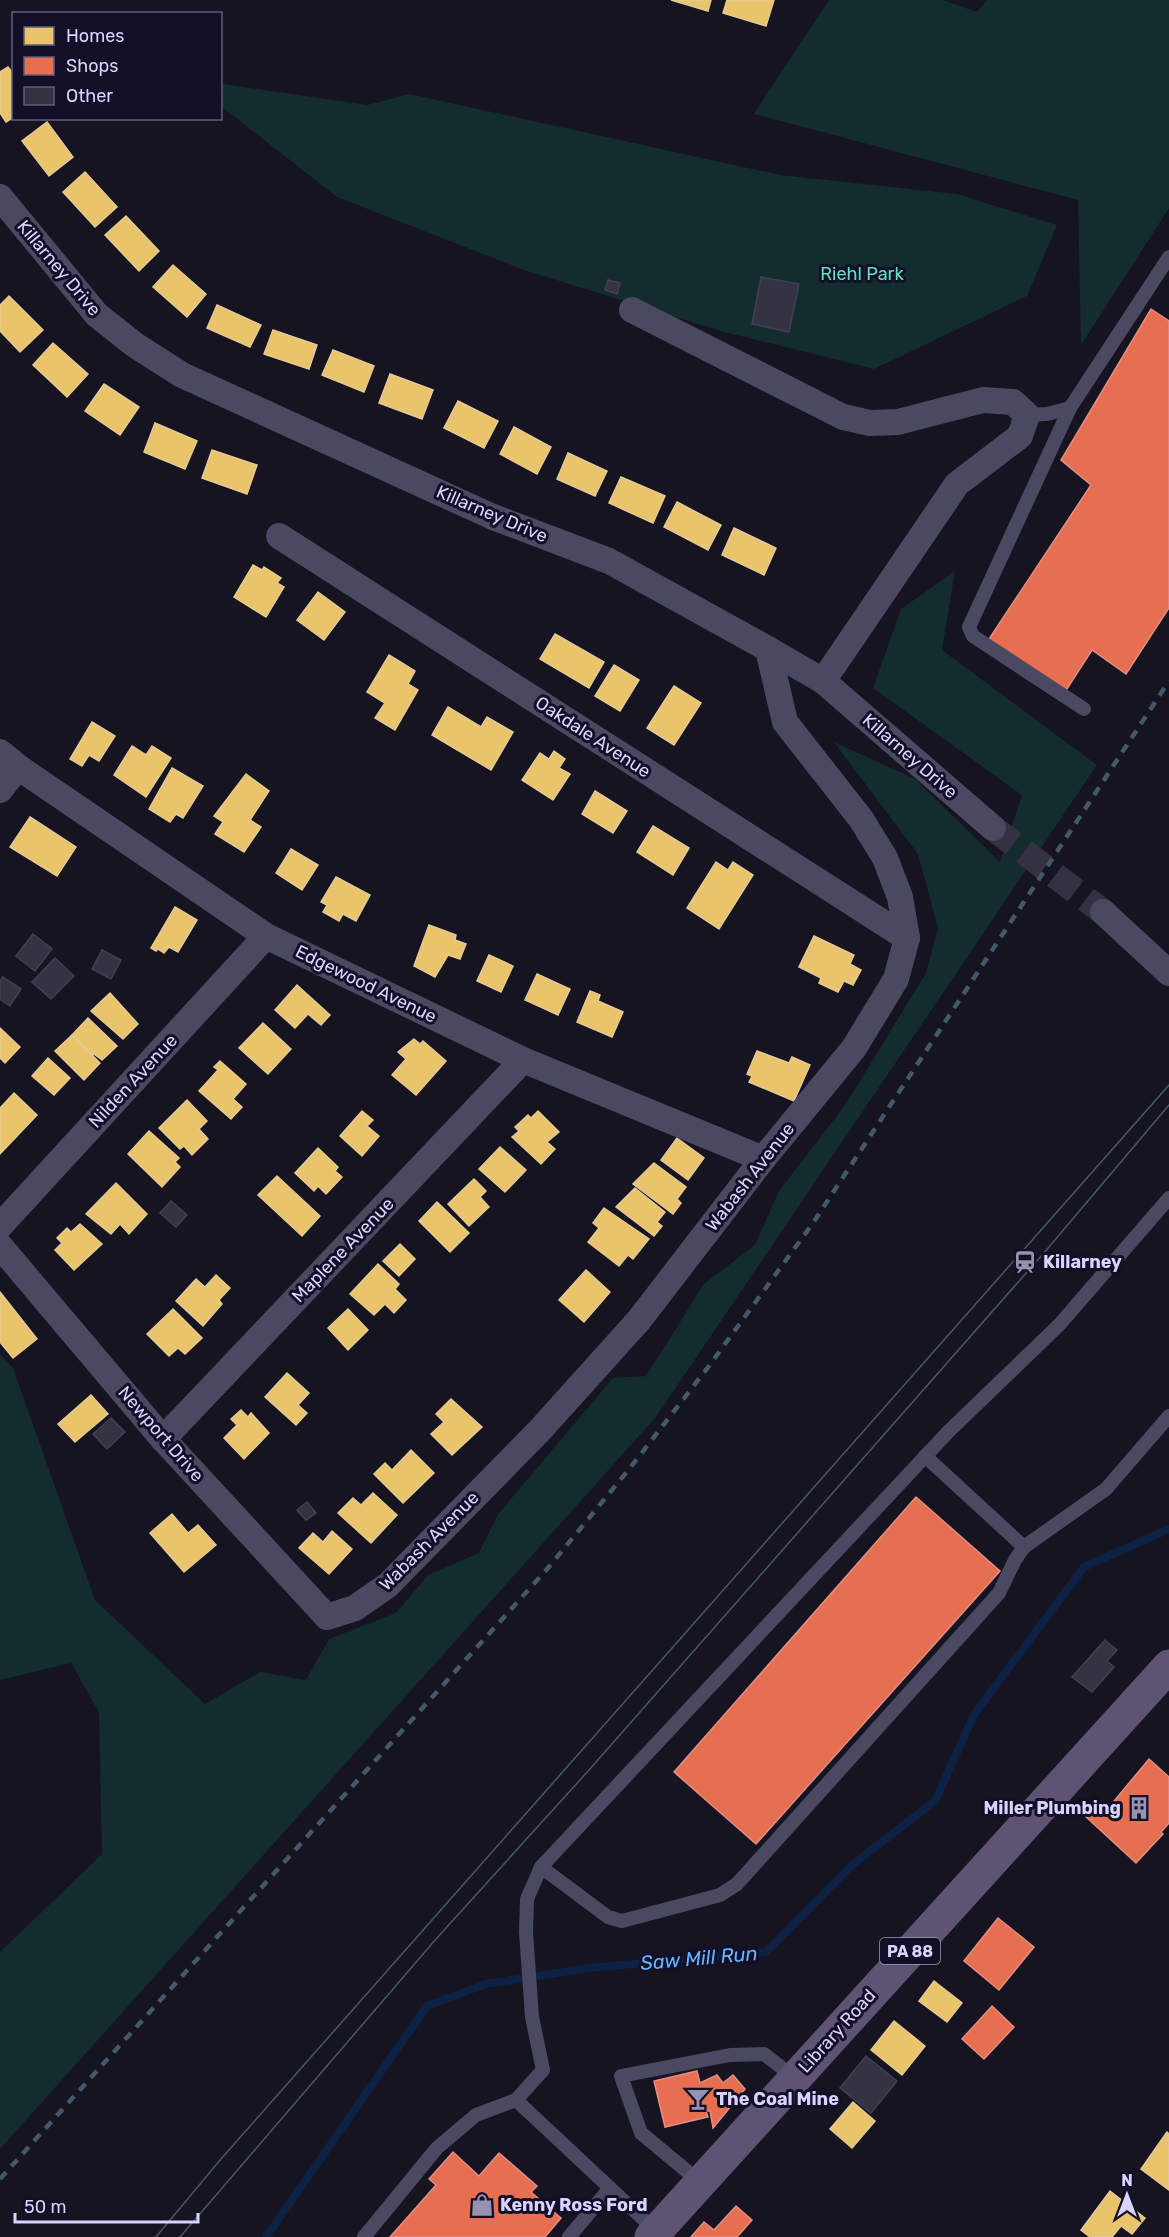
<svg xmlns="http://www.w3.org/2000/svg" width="1169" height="2237" viewBox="0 0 1169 2237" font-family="Rubik,sans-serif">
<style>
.green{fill:#132c2d}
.homes{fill:#e9c46a;stroke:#e4c997;stroke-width:1.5}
.shops{fill:#e76f51;stroke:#e38d85;stroke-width:1.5}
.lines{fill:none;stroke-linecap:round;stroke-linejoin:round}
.stream{stroke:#0d2144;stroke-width:8}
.building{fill:#343243;stroke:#433f54;stroke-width:1.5}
.minor-tunnel{stroke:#333142;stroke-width:26;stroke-dasharray:26 13;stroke-linecap:butt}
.service{stroke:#4a4962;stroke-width:14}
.minor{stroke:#4a4962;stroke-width:26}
.primary{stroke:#5e5373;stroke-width:33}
.tram{stroke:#43596b;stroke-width:1.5}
.rail{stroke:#43596b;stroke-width:4.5;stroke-dasharray:9 8;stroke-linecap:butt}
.labels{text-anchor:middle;stroke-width:6;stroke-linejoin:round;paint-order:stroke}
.shield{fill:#130f26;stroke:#9e99be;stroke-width:1.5}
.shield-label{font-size:16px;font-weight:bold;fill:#d9d4ff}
.street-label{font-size:18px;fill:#d9d4ff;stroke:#130f26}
.park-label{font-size:18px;fill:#5fe0c0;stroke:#130f26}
.poi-label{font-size:18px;font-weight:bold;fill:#d9d4ff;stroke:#130f26;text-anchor:start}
.water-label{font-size:20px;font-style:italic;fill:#62b6ff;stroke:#130f26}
</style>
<rect width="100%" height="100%" fill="#161421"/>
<!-- green -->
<g class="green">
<path d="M829 0H943L977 12 987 0H1169V208L1081 345 1078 200 754 114Z"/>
<path d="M223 84 367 105 410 94 780 175 957 194 1057 225 1027 296 874 369 724 332 524 270 337 197 221 106Z"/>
<path d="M955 571 942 650 1097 765 656 1417 0 2149V1952L102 1854 99 1712 71 1663 0 1680V1354L13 1368 95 1600 205 1704 260 1672 306 1680 329 1639 396 1613 428 1575 479 1553 499 1513 613 1378 646 1376 704 1284 755 1245 779 1191 846 1104 926 973 938 928 918 854 834 742 915 779 1000 862 1022 795 873 688 901 609Z"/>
</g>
<!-- homes -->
<g class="homes">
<path d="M671 0H711L708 11Z"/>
<path d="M727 0H774L766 26 723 13Z"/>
<path d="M8 67 14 75V117L6 122 0 113V72Z"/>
<path d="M47 122 73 157 49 176 22 141Z"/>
<path d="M85 172 117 207 95 227 63 192Z"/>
<path d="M126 216 159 251 139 271 105 235Z"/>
<path d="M173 265 206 294 187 317 153 287Z"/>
<path d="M9 296 43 330 20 352 0 331V305Z"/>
<path d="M217 305 261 325 250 347 207 328Z"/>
<path d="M273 330 317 345 309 369 264 354Z"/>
<path d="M53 343 88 374 67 397 33 365Z"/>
<path d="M333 350 374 366 364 392 322 375Z"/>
<path d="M390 374 433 390 422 419 379 403Z"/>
<path d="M104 384 139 407 120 435 85 411Z"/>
<path d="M458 401 498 421 484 448 444 428Z"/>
<path d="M155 423 197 441 185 469 144 452Z"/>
<path d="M514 427 551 447 537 474 500 454Z"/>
<path d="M212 450 257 465 247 494 202 478Z"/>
<path d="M568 453 607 471 595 496 557 479Z"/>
<path d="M621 477 665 496 653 523 609 503Z"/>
<path d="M677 502 721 525 708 550 664 527Z"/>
<path d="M734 528 776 548 764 575 722 555Z"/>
<path d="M253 565 262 570 264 567 281 578 277 583 284 587 266 617 234 597Z"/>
<path d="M318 592 345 612 324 640 297 620Z"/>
<path d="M555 634 604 662 589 688 540 659Z"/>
<path d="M389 655 415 671 408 684 418 690 395 730 375 718 385 703 367 692Z"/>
<path d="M614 665 639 680 620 711 595 696Z"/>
<path d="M674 686 701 703 674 745 647 728Z"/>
<path d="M448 707 481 727 487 717 513 732 491 770 432 735Z"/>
<path d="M92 722 115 736 99 761 89 755 82 766 70 759Z"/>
<path d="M132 746 146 755 152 746 171 758 146 797 114 775Z"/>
<path d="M554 751 565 759 559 768 570 774 553 800 522 780 540 753 549 759Z"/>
<path d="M172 768 203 786 183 818 176 814 170 822 149 809Z"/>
<path d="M246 774 269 791 250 820 261 827 244 852 215 834 223 822 214 816Z"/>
<path d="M595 791 627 811 613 833 582 814Z"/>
<path d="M30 817 76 847 57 876 10 847Z"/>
<path d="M653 826 689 848 673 875 637 852Z"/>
<path d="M291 849 318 865 302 890 276 873Z"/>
<path d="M716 862 728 870 733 862 753 875 719 929 687 908Z"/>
<path d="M336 877 370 895 356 921 343 914 339 921 323 912 327 905 321 902Z"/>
<path d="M175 907 197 920 178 952 169 947 164 953 158 949 156 951 151 948Z"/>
<path d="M429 925 456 935 455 940 466 944 460 959 448 955 435 977 414 966Z"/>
<path d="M814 936 854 955 850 964 861 970 853 985 844 981 838 992 819 983 821 978 799 967Z"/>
<path d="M489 955 513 966 501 992 477 981Z"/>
<path d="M537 974 570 989 558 1015 525 1000Z"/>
<path d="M297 985 330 1015 321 1025 308 1014 295 1028 275 1010Z"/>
<path d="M590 991 600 995 598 1001 623 1012 612 1037 577 1022Z"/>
<path d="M110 993 138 1024 123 1039 91 1011Z"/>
<path d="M88 1018 117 1046 102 1060 94 1054 93 1055 72 1035Z"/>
<path d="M263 1023 291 1049 268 1074 239 1048Z"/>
<path d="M0 1028 20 1047 5 1063 0 1058Z"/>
<path d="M72 1035 100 1063 84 1080 55 1051Z"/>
<path d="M414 1039 420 1044 423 1041 446 1061 416 1095 392 1075 406 1059 398 1052Z"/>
<path d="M757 1051 789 1063 792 1057 810 1065 794 1101 749 1082 752 1076 747 1074Z"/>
<path d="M48 1058 70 1078 54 1095 32 1076Z"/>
<path d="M220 1061 246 1084 233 1099 242 1107 231 1119 199 1091 218 1070 214 1067Z"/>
<path d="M14 1093 37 1115 0 1154V1108Z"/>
<path d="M187 1100 207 1121 199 1129 208 1139 192 1155 184 1146 180 1149 159 1128Z"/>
<path d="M362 1111 373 1120 367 1126 379 1136 362 1156 340 1136Z"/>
<path d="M538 1111 559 1132 547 1142 555 1149 541 1164 512 1137 519 1131 515 1127 528 1115 531 1118Z"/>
<path d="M149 1131 179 1158 175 1162 180 1167 162 1187 128 1154Z"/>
<path d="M677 1138 704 1158 688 1180 661 1160Z"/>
<path d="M500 1147 526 1170 505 1192 479 1169Z"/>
<path d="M318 1148 338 1167 335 1171 342 1177 326 1194 318 1186 314 1191 295 1173Z"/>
<path d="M654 1163 686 1187 677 1199 681 1203 673 1214 633 1184Z"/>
<path d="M277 1176 320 1216 302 1236 258 1195Z"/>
<path d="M474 1179 486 1191 480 1197 489 1207 469 1226 448 1204Z"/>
<path d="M116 1183 147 1214 129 1234 120 1224 111 1234 86 1214Z"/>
<path d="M635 1188 665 1212 657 1222 662 1226 654 1236 616 1207Z"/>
<path d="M437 1202 469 1233 450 1252 419 1221Z"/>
<path d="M604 1208 649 1239 633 1259 628 1255 619 1266 588 1242 599 1228 593 1223Z"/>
<path d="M80 1224 102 1244 74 1270 55 1250 62 1243 57 1238 67 1228 71 1232Z"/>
<path d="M400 1244 415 1259 399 1276 383 1261Z"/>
<path d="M378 1264 399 1284 395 1289 406 1300 394 1313 385 1304 374 1315 350 1294Z"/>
<path d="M586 1270 610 1292 584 1322 559 1300Z"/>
<path d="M216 1275 230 1288 219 1300 222 1304 203 1326 176 1301 196 1279 205 1287Z"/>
<path d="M0 1292 37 1339 13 1358 0 1342Z"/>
<path d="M173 1309 202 1338 185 1354 178 1348 169 1356 147 1334Z"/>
<path d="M348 1309 368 1330 348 1350 328 1328Z"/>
<path d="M287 1373 309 1393 298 1405 307 1413 296 1425 265 1397Z"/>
<path d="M91 1395 108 1414 75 1442 58 1424Z"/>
<path d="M451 1399 482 1427 452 1455 431 1434 444 1422 436 1414Z"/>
<path d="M241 1410 248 1417 251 1413 269 1433 244 1459 224 1438 237 1425 231 1419Z"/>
<path d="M411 1450 434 1473 403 1503 374 1474 385 1463 392 1470Z"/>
<path d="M373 1493 397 1515 371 1543 338 1513 353 1498 361 1505Z"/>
<path d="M172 1514 188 1533 198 1525 216 1545 184 1572 150 1533Z"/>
<path d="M332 1531 352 1549 329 1574 299 1548 313 1533 323 1542Z"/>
<path d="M934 1981 962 2003 947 2022 919 2001Z"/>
<path d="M894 2021 925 2046 902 2075 871 2050Z"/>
<path d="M853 2102 875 2121 852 2148 830 2129Z"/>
<path d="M1167 2132 1169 2134V2190L1141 2169Z"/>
<path d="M1110 2191 1145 2218 1132 2234 1121 2226 1112 2237H1090L1081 2230Z"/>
</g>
<!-- shops -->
<g class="shops">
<path d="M1151 309 1169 321V608L1126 674 1092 650 1065 692 989 639 1091 485 1061 460Z"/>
<path d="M916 1497 1000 1571 756 1844 674 1772Z"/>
<path d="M1149 1759 1169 1777V1823L1161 1832 1163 1834 1136 1863 1085 1816 1096 1804 1105 1812Z"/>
<path d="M998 1918 1034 1947 999 1990 964 1961Z"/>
<path d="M992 2006 1014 2027 984 2059 962 2039Z"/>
<path d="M697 2071 700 2083 717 2075 723 2083 733 2075 745 2089 713 2128 710 2111H706L708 2117 665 2127 654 2081Z"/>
<path d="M453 2152 479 2176 499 2153 537 2186 531 2192 561 2218 545 2237H390L436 2185 429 2179Z"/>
<path d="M736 2206 752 2220 737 2237H691L704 2222 714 2230Z"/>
</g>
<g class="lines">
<!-- stream -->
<path class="stream" d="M266 2237 427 2006 486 1984 589 1968 766 1952 853 1864 935 1801 975 1713 1084 1567 1169 1529"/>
</g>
<!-- building -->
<g class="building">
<path d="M761 277 799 284 789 332 752 324Z"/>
<path d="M608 280 620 283 617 294 605 290Z"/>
<path d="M33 934 52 949 35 971 16 956Z"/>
<path d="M102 950 121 960 111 979 92 969Z"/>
<path d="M55 958 74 976 51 999 32 982Z"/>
<path d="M3 977 21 989 10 1006 0 999V981Z"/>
<path d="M171 1201 187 1215 176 1227 160 1213Z"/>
<path d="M111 1418 125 1432 107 1449 93 1434Z"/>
<path d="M307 1502 316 1513 306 1520 297 1510Z"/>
<path d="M1105 1640 1117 1650 1107 1661 1114 1667 1092 1692 1072 1677Z"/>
<path d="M866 2056 897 2081 871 2113 840 2088Z"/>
</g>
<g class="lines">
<!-- minor-tunnel -->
<path class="minor-tunnel" d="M993 828 1103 912"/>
<!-- service -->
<g class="service">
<path d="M1070 408 969 627 973 636 1084 709"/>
<path d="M1027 415 1047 414 1070 408 1169 257"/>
<path d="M925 1456 1024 1547"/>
<path d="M541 1867 608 1917 622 1921 720 1895 737 1884 999 1593 1015 1560 1024 1547 1106 1489 1169 1416"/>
<path d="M700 2182 641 2133 621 2076 730 2055 764 2054 795 2078"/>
<path d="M656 2231 516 2100 543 2070 532 2017 526 1932 527 1899 541 1867 948 1432 1060 1324 1169 1198"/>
<path d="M364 2237 437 2148 476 2115 516 2100"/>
<path d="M569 2237 610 2188"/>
</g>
<!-- minor -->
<g class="minor">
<path d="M0 197 97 315 135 345 182 375 493 517 609 561 768 649 823 681 993 828"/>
<path d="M632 310 843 417 870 423 898 422 983 400 1013 402 1027 415 1020 436 957 484 823 681"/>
<path d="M279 536 907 938"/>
<path d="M0 752 18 767 266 936 523 1060 763 1159"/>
<path d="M0 790 18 767"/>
<path d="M1103 912 1169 973"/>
<path d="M0 1226 266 936"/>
<path d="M0 1246 163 1439 327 1617 355 1608 388 1585 540 1430 639 1320 763 1159 854 1048 896 979 907 938 900 897 885 858 861 819 785 722 768 649"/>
<path d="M163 1439 523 1060"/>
</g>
<!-- primary -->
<path class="primary" d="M651 2237 1169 1666"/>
<!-- tram -->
<g class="tram">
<path d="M156 2237 221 2159 1169 1085"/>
<path d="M180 2237 436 1939 589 1770 1049 1247 1169 1105"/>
</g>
<!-- rail -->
<path class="rail" d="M0 2179 548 1568 630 1468 709 1366 813 1223 1169 681"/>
</g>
<!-- icons -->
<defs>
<g id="station-bare" transform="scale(1.8)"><path d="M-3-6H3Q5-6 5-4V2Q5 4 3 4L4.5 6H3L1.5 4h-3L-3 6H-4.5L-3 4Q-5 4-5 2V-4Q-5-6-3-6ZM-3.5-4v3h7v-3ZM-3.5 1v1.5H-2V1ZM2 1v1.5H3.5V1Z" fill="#9591b1" stroke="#130f26" stroke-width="2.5" paint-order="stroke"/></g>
<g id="building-bare" transform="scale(1.8)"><path d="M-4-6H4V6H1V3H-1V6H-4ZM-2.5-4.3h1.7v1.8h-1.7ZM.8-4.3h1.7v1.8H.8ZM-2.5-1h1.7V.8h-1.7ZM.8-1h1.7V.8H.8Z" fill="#9591b1" stroke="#130f26" stroke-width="2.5" paint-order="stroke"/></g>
<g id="bar-bare" transform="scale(1.8)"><path d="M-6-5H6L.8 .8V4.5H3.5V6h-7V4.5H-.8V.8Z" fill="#9591b1" stroke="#130f26" stroke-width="2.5" paint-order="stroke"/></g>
<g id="shop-bare" transform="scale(1.8)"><path d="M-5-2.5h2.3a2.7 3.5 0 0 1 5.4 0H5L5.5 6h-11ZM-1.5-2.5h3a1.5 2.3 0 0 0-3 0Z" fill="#9591b1" stroke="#130f26" stroke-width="2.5" paint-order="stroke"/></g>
</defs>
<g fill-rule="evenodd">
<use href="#station-bare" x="1025" y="1262"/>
<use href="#building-bare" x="1139" y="1808"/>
<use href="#bar-bare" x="698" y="2099"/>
<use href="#shop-bare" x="482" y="2205"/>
</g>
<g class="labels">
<!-- shield labels -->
<rect class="shield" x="880" y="1938" width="60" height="26" rx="4.5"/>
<g class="shield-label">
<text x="910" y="1957">PA 88</text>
</g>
<!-- street labels -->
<g class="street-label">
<text transform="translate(59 268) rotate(50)" y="6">Killarney Drive</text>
<text transform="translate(492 514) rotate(23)" y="6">Killarney Drive</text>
<text transform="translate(593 737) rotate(33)" y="6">Oakdale Avenue</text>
<text transform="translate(910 756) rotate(41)" y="6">Killarney Drive</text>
<text transform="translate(366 984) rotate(26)" y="6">Edgewood Avenue</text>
<text transform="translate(133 1081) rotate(-47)" y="6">Nilden Avenue</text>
<text transform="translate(750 1177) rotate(-52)" y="6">Wabash Avenue</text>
<text transform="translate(343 1250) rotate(-46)" y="6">Maplene Avenue</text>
<text transform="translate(161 1434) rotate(49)" y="6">Newport Drive</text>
<text transform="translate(429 1541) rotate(-45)" y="6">Wabash Avenue</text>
<text transform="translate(837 2031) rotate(-48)" y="6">Library Road</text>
</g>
<!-- park labels -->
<g class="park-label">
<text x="862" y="280">Riehl Park</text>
</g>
<!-- poi labels -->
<g class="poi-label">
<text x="1043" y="1268">Killarney</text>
<text x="1121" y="1814" text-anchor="end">Miller Plumbing</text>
<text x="716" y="2105">The Coal Mine</text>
<text x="500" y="2211">Kenny Ross Ford</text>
</g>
<!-- water labels -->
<g class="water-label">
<text transform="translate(699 1958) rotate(-5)" y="7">Saw Mill Run</text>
</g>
</g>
<!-- legend -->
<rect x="12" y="12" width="210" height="108" fill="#130f26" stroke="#625e7d" stroke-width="1.5"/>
<rect x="24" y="27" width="30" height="18" fill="#e9c46a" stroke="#625e7d" stroke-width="1.5"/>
<text x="66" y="42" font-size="18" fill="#d9d4ff">Homes</text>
<rect x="24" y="57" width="30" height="18" fill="#e76f51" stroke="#625e7d" stroke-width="1.5"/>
<text x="66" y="72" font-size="18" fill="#d9d4ff">Shops</text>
<rect x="24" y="87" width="30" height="18" fill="#343243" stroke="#625e7d" stroke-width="1.5"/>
<text x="66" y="102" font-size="18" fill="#d9d4ff">Other</text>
<!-- north arrow -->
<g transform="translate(1127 2195)" stroke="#130f26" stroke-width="4.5" paint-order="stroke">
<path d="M0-4.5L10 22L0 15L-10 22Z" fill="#d9d4ff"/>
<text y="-9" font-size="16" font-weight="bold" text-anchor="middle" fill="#d9d4ff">N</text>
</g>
<!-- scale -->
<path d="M15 2213v9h183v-9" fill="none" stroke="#d9d4ff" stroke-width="3"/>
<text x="24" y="2213" font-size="18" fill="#d9d4ff" stroke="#130f26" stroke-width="4.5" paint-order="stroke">50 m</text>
</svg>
